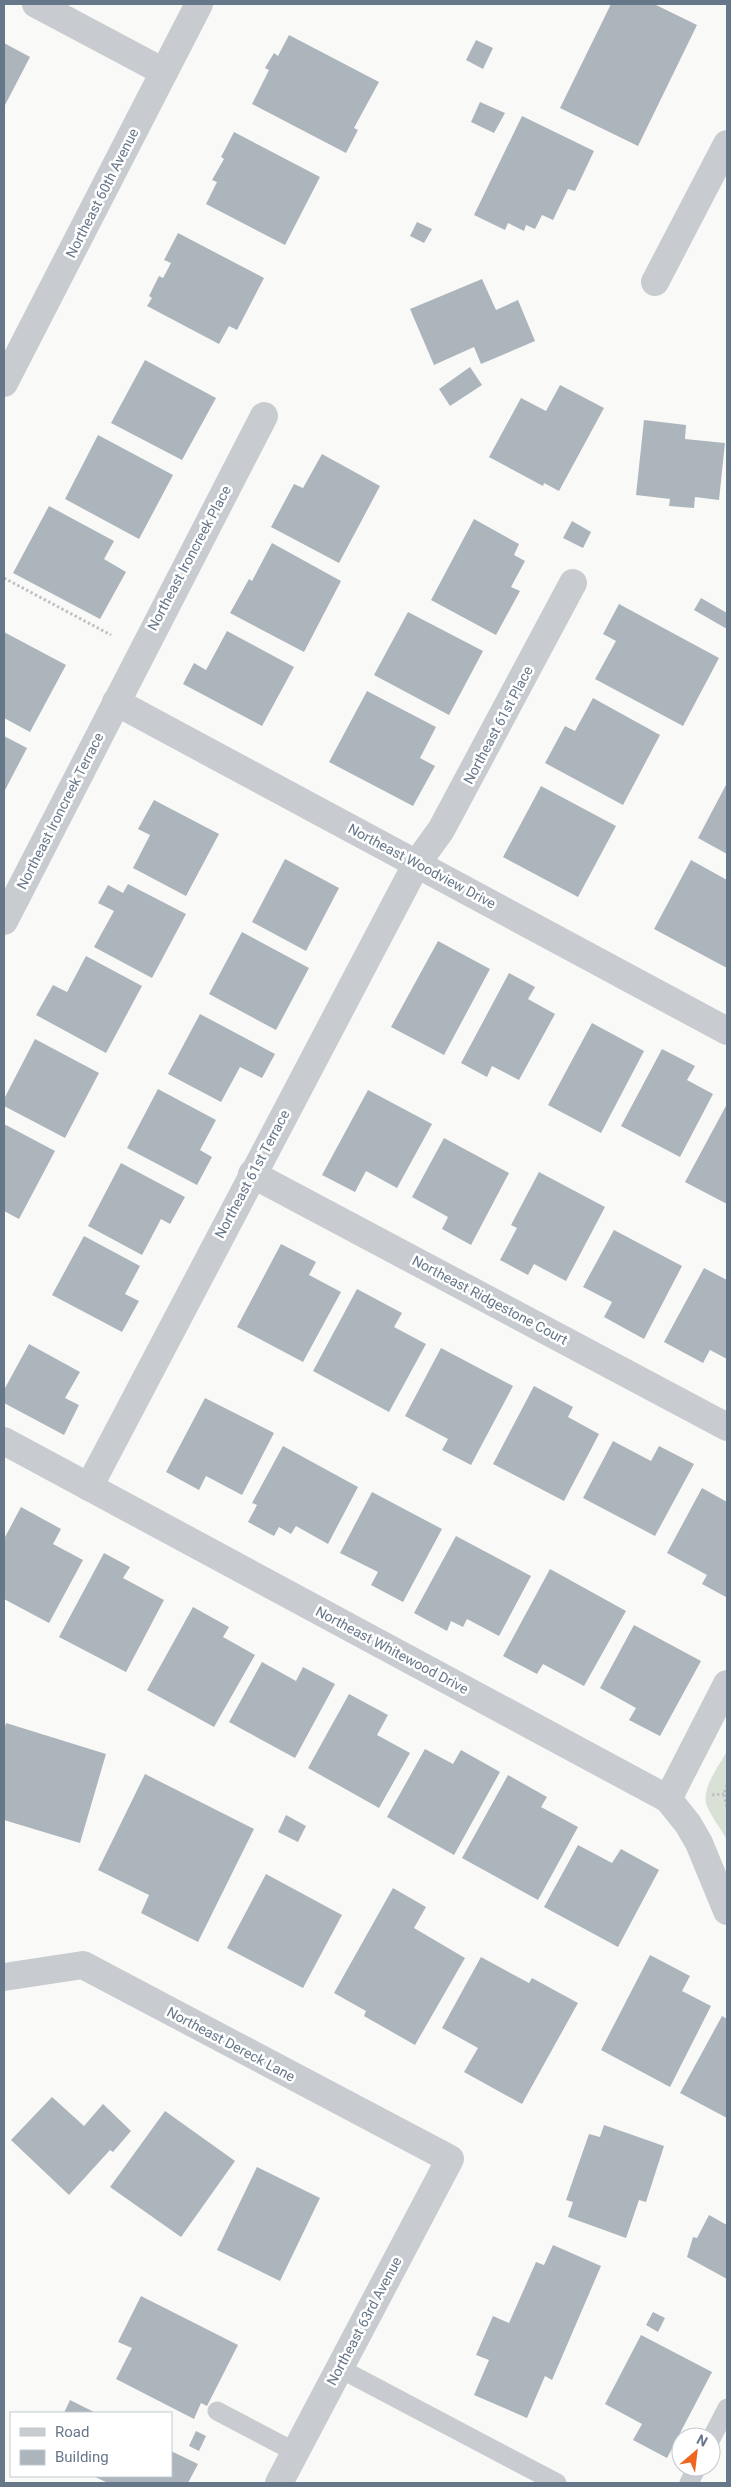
<svg xmlns="http://www.w3.org/2000/svg" width="731" height="2487" viewBox="0 0 731 2487" font-family="Roboto,sans-serif">
<style>
.green{fill:#d9e0d6}
.building{fill:#adb5bc}
.lines{fill:none;stroke-linecap:round;stroke-linejoin:round}
.path{stroke:#bfc2c5;stroke-width:3;stroke-dasharray:2.5 2.5;stroke-linecap:butt}
.lane{stroke:#c8cbcf;stroke-width:19}
.street{stroke:#c8cbcf;stroke-width:28}
.labels{text-anchor:middle;stroke-width:5;stroke-linejoin:round;paint-order:stroke}
.street-label{font-size:14px;fill:#67778a;stroke:#fff}
</style>
<rect width="100%" height="100%" fill="#f9faf7"/>
<!-- green -->
<path class="green" d="M727 1751V1840C721 1829 712 1818 707 1806 700 1789 720 1765 727 1751Z"/>
<!-- building -->
<g class="building">
<path d="M611 4H654L697 25 638 146 560 108Z"/>
<path d="M289 35 379 82 354 128 358 130 346 153 252 104 269 70 265 68 274 53 278 56Z"/>
<path d="M476 40 493 48 483 69 466 60Z"/>
<path d="M4 43 30 57 4 107Z"/>
<path d="M480 102 505 113 494 133 471 122Z"/>
<path d="M522 116 594 151 575 191 568 189 553 220 542 215 535 229 526 225 524 231 508 223 505 230 474 215Z"/>
<path d="M234 132 320 177 285 245 206 204 217 182 212 180 224 159 221 157Z"/>
<path d="M417 222 432 229 424 243 410 236Z"/>
<path d="M178 233 264 278 237 330 229 326 219 344 147 306 152 298 149 296 159 276 163 278 171 263 164 260Z"/>
<path d="M482 279 496 310 518 300 535 341 481 364 474 347 434 365 410 309Z"/>
<path d="M145 360 216 398 182 460 111 423Z"/>
<path d="M470 367 482 385 450 406 439 389Z"/>
<path d="M560 385 604 408 559 491 544 483 543 486 489 457 521 398 546 411Z"/>
<path d="M644 420 686 425 685 439 725 443 719 500 695 497 694 508 669 506 670 499 636 495Z"/>
<path d="M98 435 173 475 139 539 65 499Z"/>
<path d="M322 454 380 486 339 563 271 527 294 484 303 488Z"/>
<path d="M49 506 114 541 104 559 126 572 100 619 13 573Z"/>
<path d="M474 519 519 544 514 555 525 561 511 587 520 591 496 635 431 600Z"/>
<path d="M572 521 591 532 583 548 563 538Z"/>
<path d="M272 543 341 581 304 652 230 613 249 579 252 581Z"/>
<path d="M701 598 727 613V629L694 610Z"/>
<path d="M619 604 719 658 683 726 595 679 616 641 603 634Z"/>
<path d="M408 612 483 651 449 715 374 675Z"/>
<path d="M227 631 294 667 262 726 183 684 194 663 206 670Z"/>
<path d="M4 632 66 665 30 732 4 718Z"/>
<path d="M367 691 436 727 420 758 435 766 413 806 329 762Z"/>
<path d="M593 698 660 735 623 805 545 763 565 726 575 731Z"/>
<path d="M4 736 27 748 4 792Z"/>
<path d="M727 783V854L698 838Z"/>
<path d="M541 786 616 826 578 897 503 857Z"/>
<path d="M154 800 219 834 186 896 133 868 150 835 138 829Z"/>
<path d="M285 859 339 888 306 951 252 922Z"/>
<path d="M691 860 727 880V968L654 929Z"/>
<path d="M128 884 186 914 152 978 94 947 114 911 98 903 108 885 123 893Z"/>
<path d="M242 932 309 968 276 1030 209 994Z"/>
<path d="M438 941 490 969 444 1055 391 1027Z"/>
<path d="M86 956 142 986 106 1053 36 1015 53 985 67 992Z"/>
<path d="M509 973 535 987 528 999 555 1014 519 1080 492 1066 487 1077 461 1063Z"/>
<path d="M200 1014 275 1054 262 1078 240 1067 221 1102 168 1074Z"/>
<path d="M592 1023 644 1051 601 1133 548 1105Z"/>
<path d="M35 1039 99 1073 65 1138 4 1106V1099Z"/>
<path d="M662 1049 695 1066 687 1080 713 1094 680 1157 621 1126Z"/>
<path d="M158 1089 216 1120 200 1150 212 1157 197 1185 127 1148Z"/>
<path d="M368 1090 432 1124 397 1188 366 1171 355 1192 322 1175Z"/>
<path d="M727 1104V1204L685 1182Z"/>
<path d="M4 1124 55 1151 19 1219 4 1211Z"/>
<path d="M444 1138 509 1173 471 1245 442 1229 448 1217 412 1197Z"/>
<path d="M121 1163 185 1197 170 1224 161 1219 142 1255 88 1226Z"/>
<path d="M539 1172 605 1207 566 1281 534 1264 528 1275 500 1260 517 1228 511 1225Z"/>
<path d="M614 1230 682 1266 644 1339 604 1317 612 1302 583 1287Z"/>
<path d="M84 1236 140 1266 125 1294 139 1301 122 1332 52 1295Z"/>
<path d="M281 1244 316 1262 309 1275 341 1292 303 1362 237 1327Z"/>
<path d="M704 1268 727 1280V1359L710 1350 703 1363 664 1342Z"/>
<path d="M357 1289 402 1313 394 1327 426 1344 389 1412 313 1371Z"/>
<path d="M29 1344 80 1372 65 1398 79 1405 64 1435 4 1403V1390Z"/>
<path d="M441 1348 513 1386 471 1465 442 1450 448 1439 405 1416Z"/>
<path d="M534 1386 573 1407 568 1417 599 1434 564 1501 493 1464Z"/>
<path d="M205 1398 274 1433 242 1495 206 1476 199 1490 166 1472Z"/>
<path d="M613 1441 651 1461 659 1446 694 1464 655 1536 583 1498Z"/>
<path d="M283 1446 358 1487 328 1544 296 1526 291 1534 279 1527 274 1536 248 1522 257 1505 252 1503Z"/>
<path d="M702 1488 727 1502 726 1597 702 1584 707 1575 667 1553Z"/>
<path d="M372 1492 442 1529 403 1602 371 1585 378 1572 340 1553Z"/>
<path d="M21 1507 61 1529 53 1544 83 1560 49 1623 4 1599V1539Z"/>
<path d="M456 1536 531 1576 499 1636 467 1619 463 1627 451 1621 447 1631 414 1613Z"/>
<path d="M104 1553 130 1567 123 1578 164 1600 126 1672 59 1637Z"/>
<path d="M550 1569 626 1611 584 1686 543 1664 537 1674 503 1656Z"/>
<path d="M193 1607 229 1627 223 1637 255 1655 214 1727 147 1690Z"/>
<path d="M634 1625 701 1661 660 1736 629 1720 636 1708 600 1688Z"/>
<path d="M262 1662 296 1681 303 1667 335 1684 295 1758 229 1722Z"/>
<path d="M349 1694 388 1715 377 1735 410 1753 379 1808 308 1768Z"/>
<path d="M6 1723 106 1754 80 1843 4 1820V1731Z"/>
<path d="M425 1749 453 1764 461 1750 500 1772 454 1855 387 1817Z"/>
<path d="M145 1774 254 1829 198 1942 141 1913 149 1895 98 1870Z"/>
<path d="M508 1775 547 1797 541 1807 578 1827 538 1900 462 1858Z"/>
<path d="M286 1815 306 1826 298 1842 278 1832Z"/>
<path d="M578 1845 612 1863 621 1849 659 1870 618 1947 544 1907Z"/>
<path d="M266 1874 342 1915 303 1988 227 1948Z"/>
<path d="M393 1888 426 1907 414 1928 465 1958 415 2045 364 2016 366 2011 334 1993Z"/>
<path d="M650 1955 690 1976 682 1991 711 2006 670 2087 601 2050Z"/>
<path d="M481 1957 529 1983 532 1978 578 2003 522 2104 464 2072 478 2048 442 2028Z"/>
<path d="M722 2016 727 2019V2118L680 2093Z"/>
<path d="M52 2097 84 2126 103 2104 131 2131 113 2152 110 2150 69 2195 11 2140Z"/>
<path d="M165 2111 235 2161 181 2237 110 2187Z"/>
<path d="M604 2125 664 2146 646 2202 639 2200 626 2238 568 2217 573 2202 566 2200 589 2134 600 2137Z"/>
<path d="M257 2167 320 2198 280 2281 217 2250Z"/>
<path d="M709 2215 727 2225V2279L687 2257 693 2237 697 2238Z"/>
<path d="M553 2245 601 2266 552 2380 545 2376 527 2418 474 2395 489 2360 476 2355 493 2316 509 2323 536 2262 544 2265Z"/>
<path d="M141 2296 238 2345 207 2406 201 2403 194 2419 116 2379 132 2348 118 2342Z"/>
<path d="M653 2312 665 2318 658 2332 646 2325Z"/>
<path d="M641 2335 712 2372 667 2458 633 2440 642 2424 605 2404Z"/>
<path d="M70 2400 96 2413H64Z"/>
<path d="M196 2431 206 2436 199 2451 189 2446Z"/>
<path d="M171 2451 198 2464 188 2483H108L93 2476H171Z"/>
</g>
<g class="lines">
<!-- path -->
<g class="path">
<path d="M4 578 111 635"/>
<path d="M727 1785 724 1794 727 1808"/>
<path d="M712 1795 724 1794"/>
</g>
<!-- lane -->
<g class="lane">
<path d="M339 2368 557 2483"/>
<path d="M217 2411 295 2452"/>
<path d="M711 2439 727 2408"/>
<path d="M689 2483 697 2467"/>
</g>
<!-- street -->
<g class="street">
<path d="M36 4 164 72"/>
<path d="M655 282 727 144"/>
<path d="M4 383 199 4"/>
<path d="M116 702 727 1031"/>
<path d="M4 921 264 416"/>
<path d="M252 1174 727 1427"/>
<path d="M4 1441 668 1799 688 1824 699 1843 727 1911"/>
<path d="M89 1487 417 863 441 830 573 583"/>
<path d="M668 1799 727 1684"/>
<path d="M4 1977 83 1965 450 2159 279 2483"/>
</g>
</g>
<g class="labels">
<!-- street labels -->
<g class="street-label">
<text transform="translate(102 193) rotate(-63)" y="5">Northeast 60th Avenue</text>
<text transform="translate(189 558) rotate(-62)" y="5">Northeast Ironcreek Place</text>
<text transform="translate(498 725) rotate(-62)" y="5">Northeast 61st Place</text>
<text transform="translate(60 811) rotate(-63)" y="5">Northeast Ironcreek Terrace</text>
<text transform="translate(422 866) rotate(28)" y="5">Northeast Woodview Drive</text>
<text transform="translate(252 1174) rotate(-62)" y="5">Northeast 61st Terrace</text>
<text transform="translate(490 1300) rotate(28)" y="5">Northeast Ridgestone Court</text>
<text transform="translate(392 1650) rotate(28)" y="5">Northeast Whitewood Drive</text>
<text transform="translate(231 2044) rotate(28)" y="5">Northeast Dereck Lane</text>
<text transform="translate(364 2321) rotate(-62)" y="5">Northeast 63rd Avenue</text>
</g>
</g>
<!-- border -->
<rect width="731" height="2487" fill="none" stroke="#67778a" stroke-width="10"/>
<!-- legend -->
<rect x="10" y="2412" width="162" height="65" fill="#ffffff" stroke="#c2c9d0"/>
<rect x="20" y="2428" width="25" height="8" fill="#c8cbcf" stroke="#c2c9d0"/>
<text x="55" y="2437" font-size="15" fill="#67778a">Road</text>
<rect x="20" y="2450" width="25" height="15" fill="#adb5bc" stroke="#c2c9d0"/>
<text x="55" y="2462" font-size="15" fill="#67778a">Building</text>
<!-- north arrow -->
<g transform="translate(696 2452) rotate(28)"><circle r="24" fill="#ffffff" stroke="#c2c9d0"/>
<path d="M0-4L9 19L0 12L-9 19Z" fill="#f06621"/>
<text y="-8" font-size="14" font-weight="bold" text-anchor="middle" fill="#67778a">N</text>
</g>
</svg>
